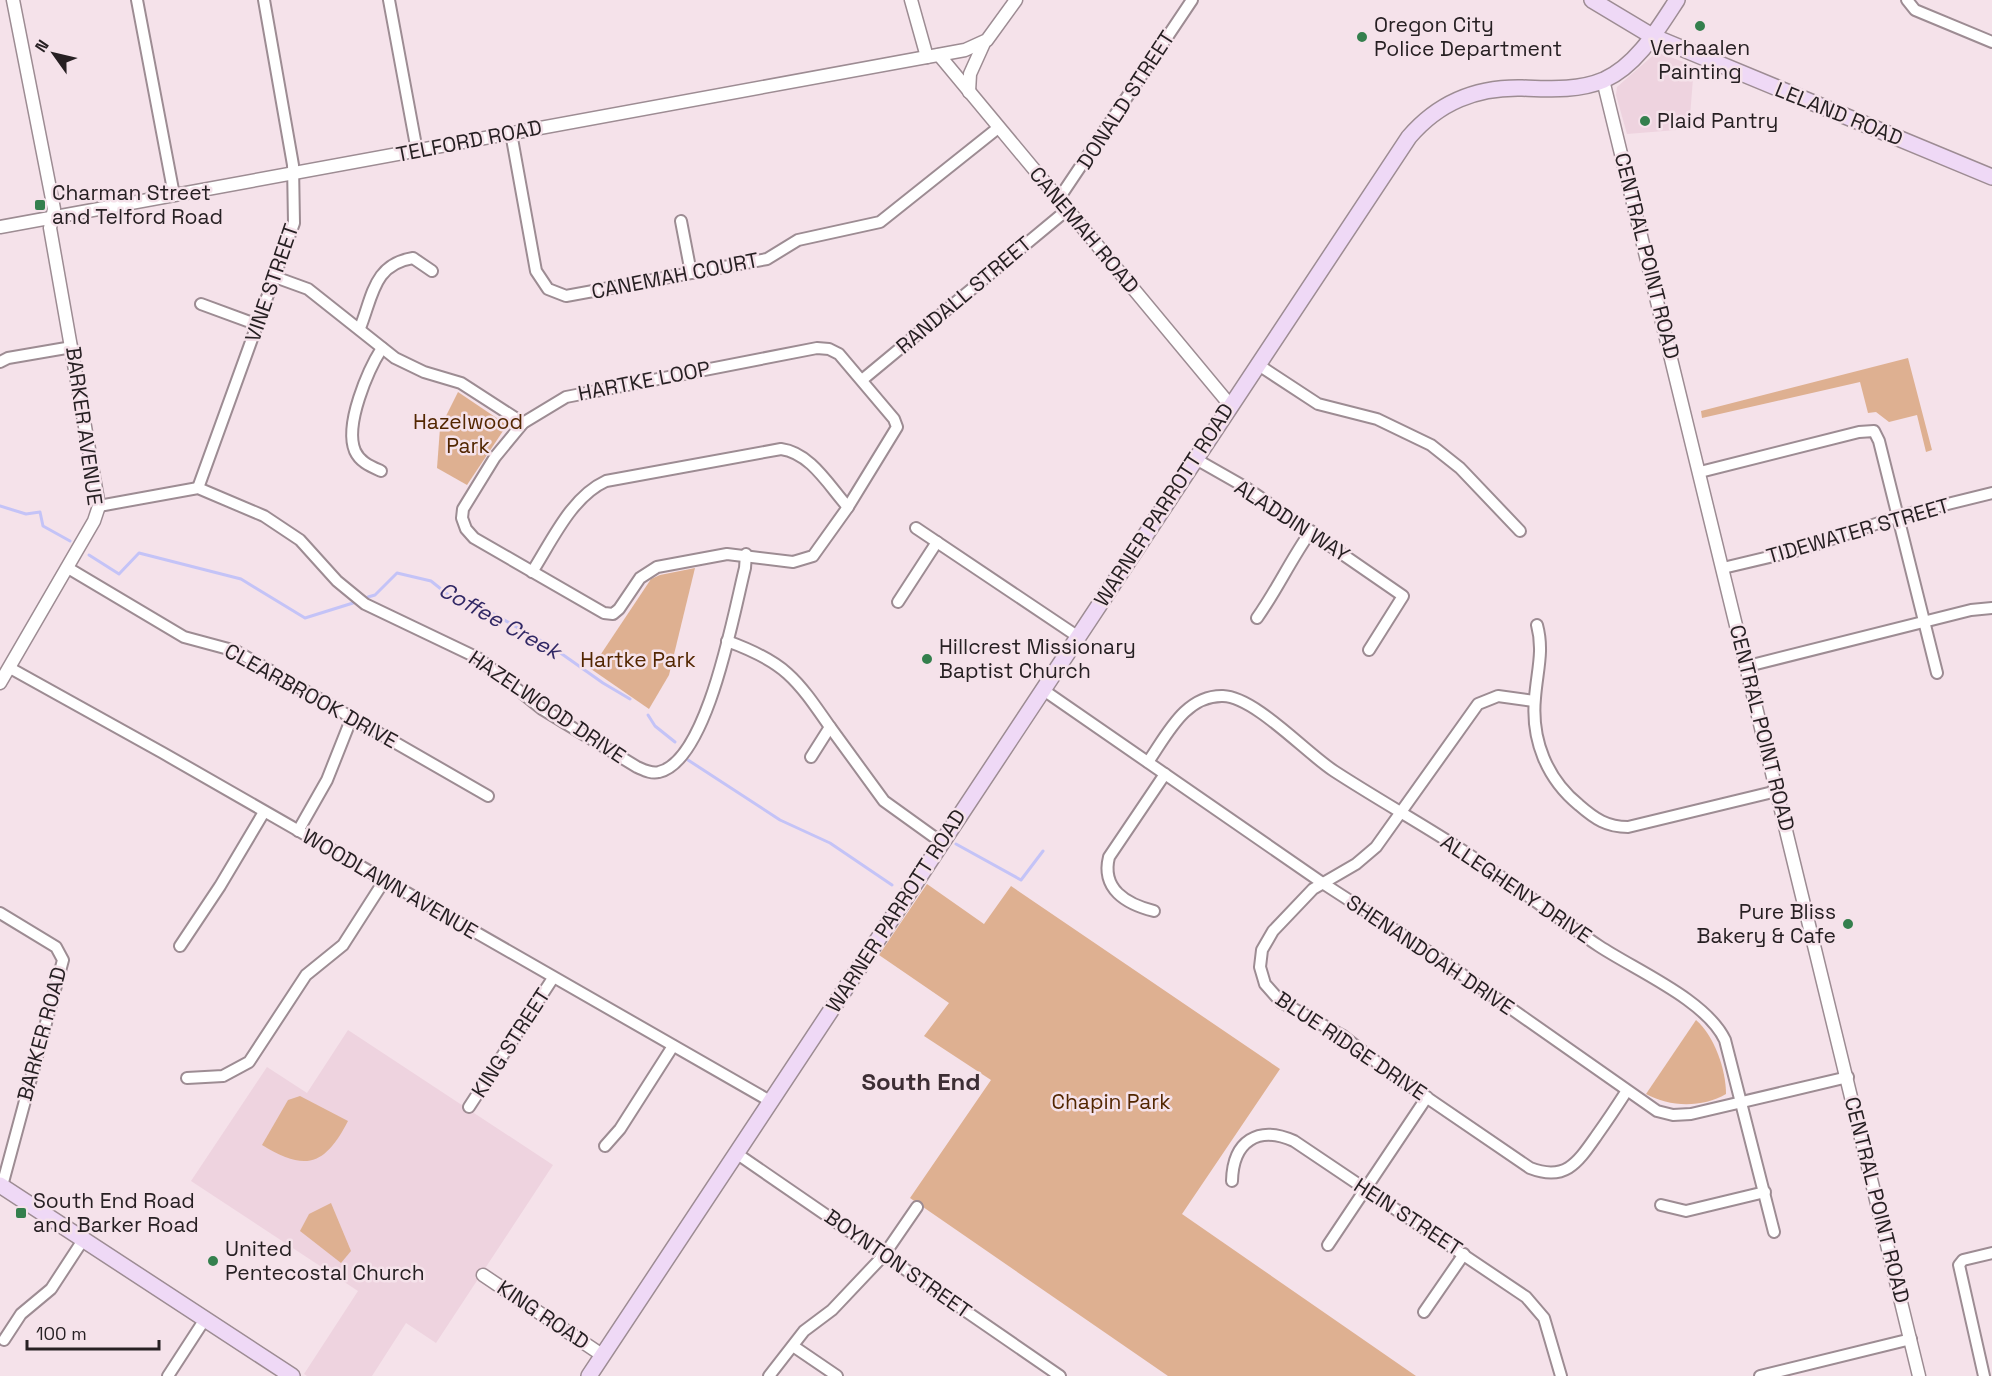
<svg xmlns="http://www.w3.org/2000/svg" width="1992" height="1376" viewBox="0 0 1992 1376" font-family="'Space Grotesk',sans-serif">
<style>
.built{fill:#eed3df}
.green{fill:#deb091}
.lines{fill:none;stroke-linecap:round;stroke-linejoin:round}
.stream{stroke:#c4c3f7;stroke-width:3}
.minor-casing{stroke:#9d8c93;stroke-width:14}
.tertiary-casing{stroke:#9d8c93;stroke-width:15}
.secondary-casing{stroke:#9d8c93;stroke-width:18}
.minor{stroke:#fff;stroke-width:10}
.tertiary{stroke:#fff;stroke-width:12}
.secondary{stroke:#efd9f6;stroke-width:15}
.poi-dot{fill:#347f4d;stroke:#f5e2ea;stroke-width:2}
.labels{text-anchor:middle;stroke-width:5;stroke-linejoin:round;paint-order:stroke}
.poi-label{font-size:21px;fill:#272023;stroke:#f5e2ea;text-anchor:start}
.street-label{font-size:21px;fill:#272023;stroke:#f5e2ea}
.park-label{font-size:21px;fill:#522600;stroke:#f5e2ea}
.water-label{font-size:22px;font-style:italic;fill:#312865;stroke:#f5e2ea}
.quarter-label{font-size:24px;font-weight:bold;fill:#3d2e34;stroke:#f5e2ea}
</style>
<rect width="100%" height="100%" fill="#f5e2ea"/>
<!-- built -->
<g class="built">
<path d="M1657 52 1694 66 1689 129 1627 134 1616 95 1617 87Z"/>
<path d="M348 1030 553 1165 436 1343 406 1323 372 1376H307L304 1374 358 1291 191 1181 267 1067 307 1093Z"/>
</g>
<!-- green -->
<g class="green">
<path d="M1908 358 1932 450 1926 452 1917 415 1889 422 1876 412 1868 413 1860 382 1702 418 1701 411Z"/>
<path d="M458 392 507 425 467 485 437 468 440 428Z"/>
<path d="M695 568 669 675 649 709 591 669 651 579 660 575Z"/>
<path d="M927 884 984 924 1011 886 1280 1069 1182 1214 1416 1376H1168L910 1198 991 1080 924 1036 949 1003 879 955Z"/>
<path d="M1696 1020C1715 1037 1726 1070 1726 1094 1702 1108 1669 1107 1646 1094Z"/>
<path d="M300 1096 348 1121C324 1167 305 1171 262 1145L288 1100Z"/>
<path d="M331 1203 351 1251 341 1263 300 1231 309 1214Z"/>
</g>
<g class="lines">
<!-- stream -->
<g class="stream">
<path d="M0 506 26 514 40 512 43 526 70 541"/>
<path d="M89 555 119 574 139 553 241 579 305 618 353 603"/>
<path d="M368 597 375 595 397 573 431 581 451 597 467 599 552 647 603 683 630 699"/>
<path d="M648 715 655 726 675 742"/>
<path d="M688 760 780 820 830 843 892 885"/>
<path d="M956 844 1021 880 1043 851"/>
</g>
<!-- minor casing -->
<g class="minor-casing">
<g id="minor">
<path d="M137 0 174 195"/>
<path d="M389 0 417 151"/>
<path d="M1907 0 1915 10 1992 42"/>
<path d="M511 133 536 271 548 289 566 296 767 259 798 240 880 222 998 128"/>
<path d="M1058 200 1192 0"/>
<path d="M681 221 691 273"/>
<path d="M275 277 308 289 395 358 424 372 461 383 523 423"/>
<path d="M201 304 258 325"/>
<path d="M360 328C373 295 374 264 413 258L432 271"/>
<path d="M817 348 829 349 839 354 894 419 897 427 848 507 813 556 793 562 727 554 657 567 640 578 619 609 613 614 604 613 474 538 466 529 462 518 463 509 495 457 523 423 566 397Z"/>
<path d="M0 362 8 358 72 347"/>
<path d="M1257 364 1318 404 1377 419 1431 445 1460 468 1520 531"/>
<path d="M862 380 1067 210"/>
<path d="M1194 458 1245 487 1403 596 1369 650"/>
<path d="M381 471C370 466 360 462 355 451 344 425 368 370 382 348"/>
<path d="M1700 472 1859 432 1874 431 1879 441 1937 673"/>
<path d="M198 488 294 223 293 165 264 0"/>
<path d="M99 506 198 488 264 516 300 540 337 581 365 604 478 658 542 709 637 767C644 770 651 774 659 772 708 761 734 611 745 568L746 554"/>
<path d="M916 528 1077 636"/>
<path d="M68 568 184 637 236 651 488 796"/>
<path d="M1723 568 1803 549 1899 516 1992 493"/>
<path d="M532 572C552 541 571 497 606 481L781 449C811 453 829 486 848 507"/>
<path d="M898 602 937 542"/>
<path d="M1257 618C1277 590 1291 559 1311 531"/>
<path d="M1537 625C1544 651 1537 671 1535 698 1531 740 1547 779 1579 805 1595 819 1607 827 1628 827L1777 791"/>
<path d="M727 641C785 662 796 678 830 727L811 757"/>
<path d="M1748 666 1971 610 1992 608"/>
<path d="M10 668 163 753 770 1101"/>
<path d="M1042 689 1321 882 1446 963 1657 1111 1673 1115 1691 1114 1848 1077"/>
<path d="M1534 701 1498 696 1478 704 1376 847 1356 864 1313 889 1273 931 1262 950 1260 967 1265 984 1281 1002 1343 1036 1388 1071 1530 1168C1566 1182 1578 1162 1597 1135 1607 1121 1617 1106 1626 1092"/>
<path d="M830 727 884 801 941 842"/>
<path d="M1148 762C1167 735 1185 695 1223 696 1255 697 1305 752 1334 771 1377 799 1422 824 1465 852 1511 882 1554 916 1599 946 1637 971 1706 1000 1725 1040L1774 1232"/>
<path d="M298 831 327 780 352 717"/>
<path d="M1154 911C1126 904 1101 889 1109 857L1165 774"/>
<path d="M0 913 56 947 63 960 2 1186"/>
<path d="M180 946 220 886 264 812"/>
<path d="M187 1078 223 1076 249 1062 306 975 343 945 384 881"/>
<path d="M469 1107 553 978"/>
<path d="M605 1146 620 1129 673 1046"/>
<path d="M736 1153 1060 1376"/>
<path d="M1232 1181C1233 1141 1258 1125 1294 1141L1526 1297 1544 1318 1561 1376"/>
<path d="M1661 1205 1686 1211 1765 1192"/>
<path d="M1328 1245 1427 1097"/>
<path d="M1424 1312 1464 1254"/>
<path d="M4 1340 21 1314 51 1289 83 1240"/>
<path d="M793 1346 837 1376"/>
<path d="M168 1376 205 1319"/>
<path d="M769 1376 804 1331 832 1310 884 1255 917 1207"/>
<path d="M1760 1376 1911 1339"/>
<path d="M1984 1376 1959 1265 1963 1260 1992 1253"/>
</g>
</g>
<!-- tertiary casing -->
<g class="tertiary-casing">
<g id="tertiary">
<path d="M911 0 927 57"/>
<path d="M939 55 1230 405"/>
<path d="M1603 80 1919 1376"/>
<path d="M969 92 970 74 984 43"/>
<path d="M0 227 965 50 987 40 1016 0"/>
<path d="M0 683 94 521 99 506 50 228 54 209 13 0"/>
<path d="M483 1275 602 1355"/>
</g>
</g>
<!-- secondary casing -->
<g class="secondary-casing">
<g id="secondary">
<path d="M1592 0 1652 36 1992 177"/>
<path d="M0 1185 292 1376"/>
<path d="M589 1376 1409 137C1439 102 1476 87 1522 88 1550 89 1578 91 1604 80 1637 65 1658 29 1677 0"/>
</g>
</g>
<!-- minor -->
<use href="#minor" class="minor"/>
<!-- tertiary -->
<use href="#tertiary" class="tertiary"/>
<!-- secondary -->
<use href="#secondary" class="secondary"/>
</g>
<!-- markers -->
<g class="poi-dot">
<circle cx="1700" cy="26" r="6"/>
<circle cx="1362" cy="37" r="6"/>
<circle cx="1645" cy="121" r="6"/>
<rect x="34" y="199" width="12" height="12" rx="3"/>
<circle cx="927" cy="659" r="6"/>
<circle cx="1848" cy="924" r="6"/>
<rect x="15" y="1207" width="12" height="12" rx="3"/>
<circle cx="213" cy="1261" r="6"/>
</g>
<g class="labels">
<!-- poi labels -->
<g class="poi-label">
<text x="1374" y="32">Oregon City<tspan x="1374" dy="24">Police Department</tspan></text>
<text x="1700" y="55" text-anchor="middle">Verhaalen<tspan x="1700" dy="24">Painting</tspan></text>
<text x="1657" y="128">Plaid Pantry</text>
<text x="52" y="200">Charman Street<tspan x="52" dy="24">and Telford Road</tspan></text>
<text x="939" y="654">Hillcrest Missionary<tspan x="939" dy="24">Baptist Church</tspan></text>
<text x="1836" y="919" text-anchor="end">Pure Bliss<tspan x="1836" dy="24">Bakery &amp; Cafe</tspan></text>
<text x="33" y="1208">South End Road<tspan x="33" dy="24">and Barker Road</tspan></text>
<text x="225" y="1256">United<tspan x="225" dy="24">Pentecostal Church</tspan></text>
</g>
<!-- street labels -->
<g class="street-label">
<text transform="translate(1126 100) rotate(-57)" y="7">DONALD STREET</text>
<text transform="translate(1839 114) rotate(22)" y="7">LELAND ROAD</text>
<text transform="translate(469 141) rotate(-11)" y="7">TELFORD ROAD</text>
<text transform="translate(1084 230) rotate(50)" y="7">CANEMAH ROAD</text>
<text transform="translate(1647 256) rotate(76)" y="7">CENTRAL POINT ROAD</text>
<text transform="translate(675 276) rotate(-11)" y="7">CANEMAH COURT</text>
<text transform="translate(272 283) rotate(-71)" y="7">VINE STREET</text>
<text transform="translate(964 295) rotate(-40)" y="7">RANDALL STREET</text>
<text transform="translate(644 381) rotate(-11)" y="7">HARTKE LOOP</text>
<text transform="translate(84 426) rotate(82)" y="7">BARKER AVENUE</text>
<text transform="translate(1164 505) rotate(-57)" y="7">WARNER PARROTT ROAD</text>
<text transform="translate(1292 521) rotate(33)" y="7">ALADDIN WAY</text>
<text transform="translate(1858 531) rotate(-16)" y="7">TIDEWATER STREET</text>
<text transform="translate(311 696) rotate(29)" y="7">CLEARBROOK DRIVE</text>
<text transform="translate(547 707) rotate(34)" y="7">HAZELWOOD DRIVE</text>
<text transform="translate(1762 728) rotate(76)" y="7">CENTRAL POINT ROAD</text>
<text transform="translate(390 884) rotate(30)" y="7">WOODLAWN AVENUE</text>
<text transform="translate(1516 889) rotate(34)" y="7">ALLEGHENY DRIVE</text>
<text transform="translate(896 911) rotate(-57)" y="7">WARNER PARROTT ROAD</text>
<text transform="translate(1430 955) rotate(34)" y="7">SHENANDOAH DRIVE</text>
<text transform="translate(42 1034) rotate(-75)" y="7">BARKER ROAD</text>
<text transform="translate(511 1043) rotate(-57)" y="7">KING STREET</text>
<text transform="translate(1351 1046) rotate(34)" y="7">BLUE RIDGE DRIVE</text>
<text transform="translate(1877 1200) rotate(76)" y="7">CENTRAL POINT ROAD</text>
<text transform="translate(1408 1217) rotate(33)" y="7">HEIN STREET</text>
<text transform="translate(898 1264) rotate(35)" y="7">BOYNTON STREET</text>
<text transform="translate(543 1315) rotate(34)" y="7">KING ROAD</text>
</g>
<!-- park labels -->
<g class="park-label">
<text x="468" y="429">Hazelwood<tspan x="468" dy="24">Park</tspan></text>
<text x="638" y="667">Hartke Park</text>
<text x="1111" y="1109">Chapin Park</text>
</g>
<!-- water labels -->
<g class="water-label">
<text transform="translate(500 620) rotate(29)" y="8">Coffee Creek</text>
</g>
<!-- quarter labels -->
<g class="quarter-label">
<text x="921" y="1090">South End</text>
</g>
</g>
<!-- north arrow -->
<g transform="translate(54 54) rotate(304)" stroke="#f5e2ea" stroke-width="4.5" paint-order="stroke">
<path d="M0-4.5L10 22L0 15L-10 22Z" fill="#272023"/>
<text y="-9" font-size="16" font-weight="bold" text-anchor="middle" fill="#272023">N</text>
</g>
<!-- scale -->
<path d="M27 1340v9h132v-9" fill="none" stroke="#272023" stroke-width="3"/>
<text x="36" y="1340" font-size="18" fill="#272023" stroke="#f5e2ea" stroke-width="4.5" paint-order="stroke">100 m</text>
</svg>
